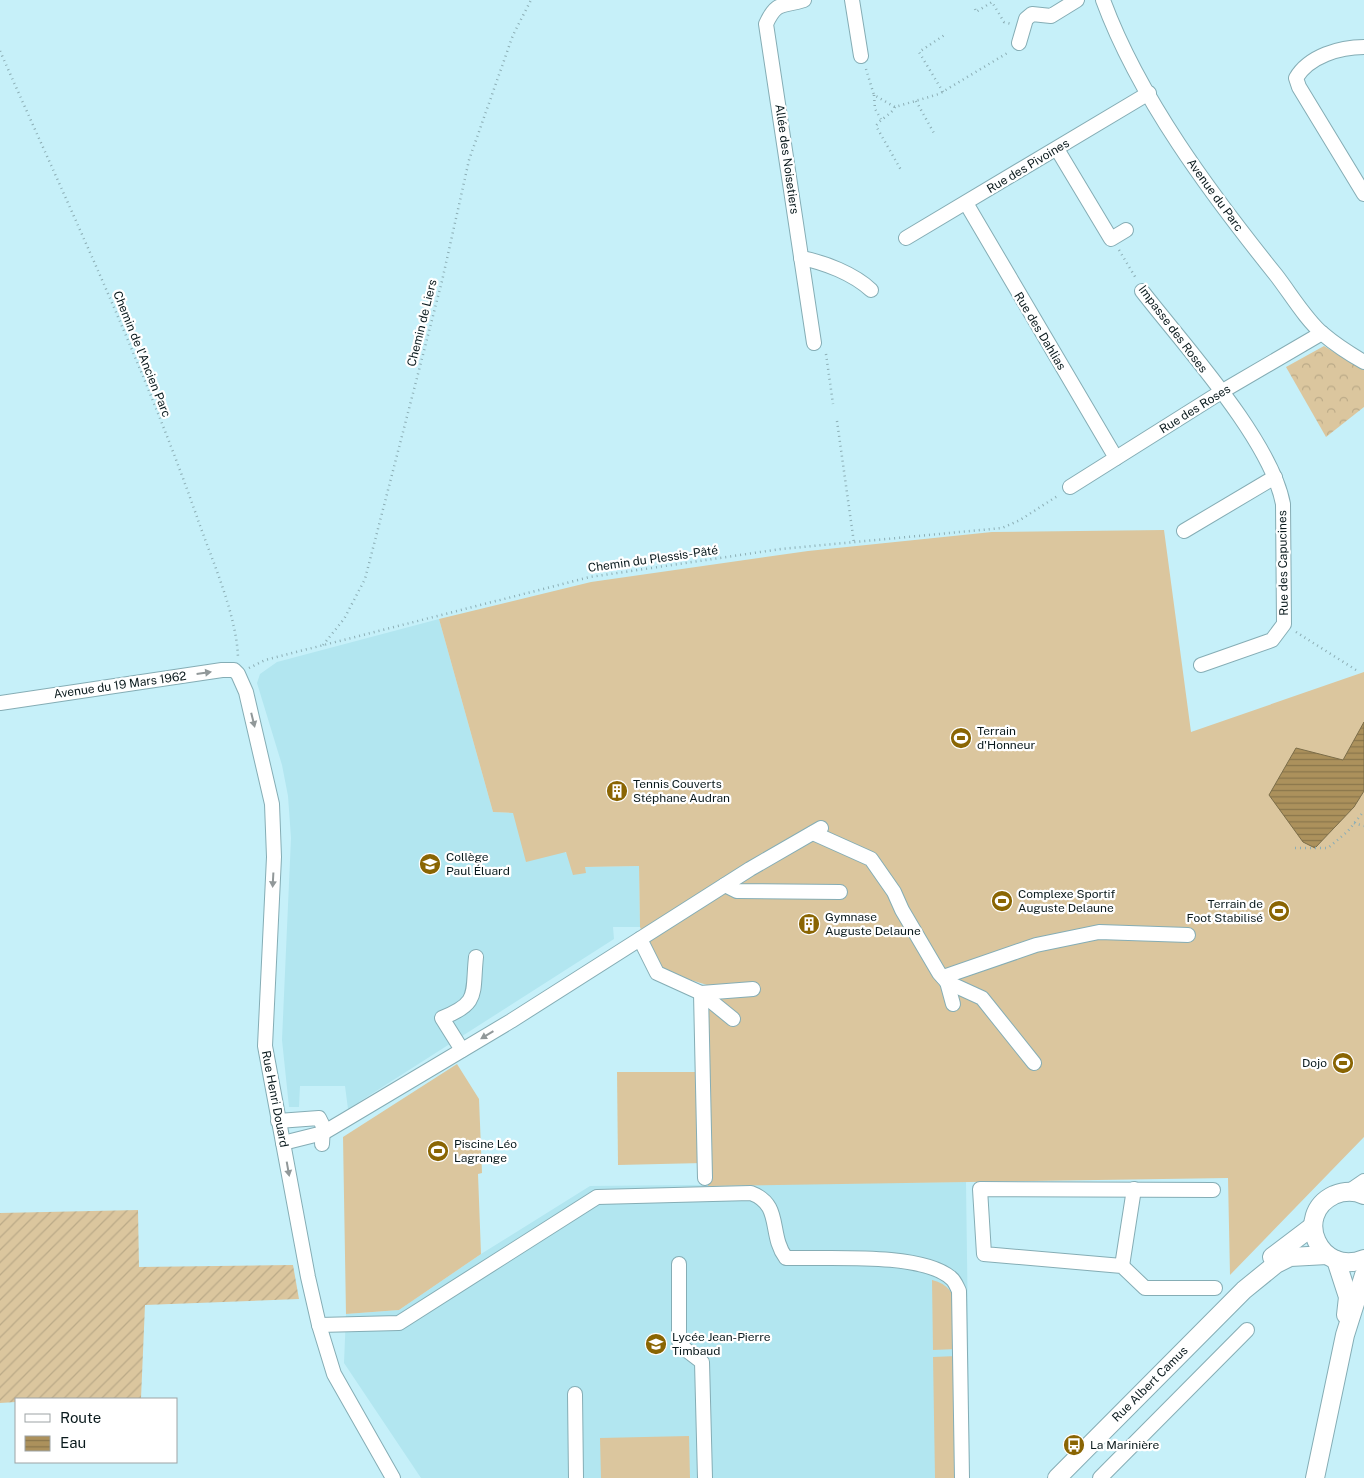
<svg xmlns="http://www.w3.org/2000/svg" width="1364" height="1478" viewBox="0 0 1364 1478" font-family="'Public Sans',sans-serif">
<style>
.built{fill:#b2e6f0}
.grass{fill:#dbc69e}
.forest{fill:url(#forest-crowns)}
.garden{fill:url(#garden-furrows)}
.water{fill:url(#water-rules);stroke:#7b6d49}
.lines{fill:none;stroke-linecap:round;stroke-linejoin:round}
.minor-casing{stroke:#85adb5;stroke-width:16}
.major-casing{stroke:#85adb5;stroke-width:20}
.path{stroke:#8caeb5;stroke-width:2.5;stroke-dasharray:1 4;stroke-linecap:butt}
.minor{stroke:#fff;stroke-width:14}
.major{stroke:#fff;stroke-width:18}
.oneway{fill:#919899}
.labels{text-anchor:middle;stroke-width:4.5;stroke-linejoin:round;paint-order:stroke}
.street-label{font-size:12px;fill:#0a1a1d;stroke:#fff}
.poi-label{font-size:12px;fill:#0a1a1d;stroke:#fff;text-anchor:start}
</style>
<defs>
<pattern id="forest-crowns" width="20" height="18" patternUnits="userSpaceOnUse" patternTransform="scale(1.25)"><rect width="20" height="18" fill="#dbc69e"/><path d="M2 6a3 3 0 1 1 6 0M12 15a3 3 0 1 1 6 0" fill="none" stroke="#ba8"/></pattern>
<pattern id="garden-furrows" width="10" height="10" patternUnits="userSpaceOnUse" patternTransform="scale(1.25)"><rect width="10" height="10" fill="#dbc69e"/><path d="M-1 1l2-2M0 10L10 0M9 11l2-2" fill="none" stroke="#ba8"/></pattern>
<pattern id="water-rules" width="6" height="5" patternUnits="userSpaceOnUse" patternTransform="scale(1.25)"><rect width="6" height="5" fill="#ac915c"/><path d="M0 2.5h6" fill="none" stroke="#8a764b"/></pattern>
</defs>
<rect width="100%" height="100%" fill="#c6f0f9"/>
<!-- built -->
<g class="built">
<path d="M439 619 493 812 513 813 585 867 639 866 640 927H613L614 939 348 1109 345 1086H300L299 1107H289L282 1040 291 838 288 796 282 765 257 683 260 674 277 662Z"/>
<path d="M966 1182 970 1478H421L344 1363 346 1314 399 1310 481 1254 590 1186Z"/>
</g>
<!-- grass -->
<g class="grass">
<path d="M1164 530 1191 732 1364 672V1137L1230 1275 1228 1178 708 1186 707 985 665 972 649 950 640 927 639 866 585 867 586 873 573 875 566 852 526 862 513 813 493 812 439 619 591 582 808 551 992 532Z"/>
<path d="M457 1064 479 1099 482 1173 478 1174 481 1254 399 1310 346 1314 343 1137Z"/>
<path d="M617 1072H698L703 1163 618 1165Z"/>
<path d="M932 1280C965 1288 956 1321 957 1349L933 1350Z"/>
<path d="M957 1356 959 1478H935L933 1357Z"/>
<path d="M689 1436 690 1478H601L600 1438Z"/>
</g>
<!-- forest -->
<path class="forest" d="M1324 346 1364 370V407L1326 437 1286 367Z"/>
<!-- garden -->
<path class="garden" d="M138 1210 139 1267 293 1265 299 1299 145 1305 141 1398 16 1399V1402L0 1403V1213Z"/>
<!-- water -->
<path class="water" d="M1364 722V791L1354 807 1315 848 1303 842 1269 795 1296 748 1343 760Z"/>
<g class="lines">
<!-- minor casing -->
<g class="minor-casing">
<g id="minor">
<path d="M804 0C783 7 777 0 766 24L814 343"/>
<path d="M852 0 861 56"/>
<path d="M1103 0C1139 98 1211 194 1276 275 1290 293 1306 320 1323 334 1336 345 1350 354 1364 362"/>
<path d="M1019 43 1026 19 1032 14 1051 16 1077 0"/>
<path d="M1364 47C1340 47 1309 56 1296 78L1299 87 1364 194"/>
<path d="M1057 149 1111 239 1126 230"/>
<path d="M966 203 1116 458"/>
<path d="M906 238 1149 93"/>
<path d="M801 258C824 262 854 274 871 290"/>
<path d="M1142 291C1183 344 1271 440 1283 504L1284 624 1272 640 1201 665"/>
<path d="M1070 487 1221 392 1322 333"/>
<path d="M1184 531 1275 477"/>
<path d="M0 703 222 670H234L238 674 246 692 272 804 274 857 265 1046 308 1277 319 1325 334 1374 393 1478"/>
<path d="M813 833 871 859 894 892 902 910 939 973 947 982 982 998 1034 1063"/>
<path d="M725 885 737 891 840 892"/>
<path d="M640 939 657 973 701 993 733 1019"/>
<path d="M943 977 1036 945 1099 932 1188 935"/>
<path d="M947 982 953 1004"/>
<path d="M462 1050 442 1018C480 1003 472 994 476 957"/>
<path d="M278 1121 319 1118 323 1126 322 1144"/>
<path d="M283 1143 323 1133 345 1120 511 1021 750 869 821 828"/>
<path d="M705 1178 701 993 753 989"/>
<path d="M1213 1190 980 1189 984 1254 1122 1266 1145 1288H1215"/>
<path d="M1348 1192 1364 1181"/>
<path d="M679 1264V1341L685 1349 702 1362 705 1478"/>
<path d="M1122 1266 1134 1189"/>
<path d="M319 1325 399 1323 597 1197 751 1193C783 1205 768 1234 786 1258 826 1259 922 1252 951 1278 955 1281 957 1287 959 1291L962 1478"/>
<path d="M575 1394 576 1478"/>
<path d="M1100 1478 1247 1330"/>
</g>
</g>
<!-- major casing -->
<g class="major-casing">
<g id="major">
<path d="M1364 1195C1355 1191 1344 1191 1334 1195 1292 1215 1320 1277 1364 1259"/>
<path d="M1272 1257 1313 1226"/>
<path d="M1336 1260 1348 1297 1346 1315"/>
<path d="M1057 1478 1244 1290 1276 1264 1290 1257 1327 1255"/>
<path d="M1315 1478 1345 1335 1364 1275"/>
</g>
</g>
<!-- path -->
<g class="path">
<path d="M975 9 976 12 992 2 1004 22 1011 24"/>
<path d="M0 51C68 205 141 358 197 517 211 558 237 615 238 658"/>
<path d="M866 69 874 95 895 107 939 94 1009 52"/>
<path d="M943 92 919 52 946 34"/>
<path d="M874 95 875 109 881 119"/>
<path d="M916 101 935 135"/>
<path d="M895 107C891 115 881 118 876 126L901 170"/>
<path d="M1119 250 1137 280"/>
<path d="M826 354 833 404"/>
<path d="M837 421 854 543"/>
<path d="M1296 632 1356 670"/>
<path d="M323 645 344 619 365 579 442 281 469 160 513 35 531 0"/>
<path d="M249 668 265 660 590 577 781 549 1002 528 1020 520 1059 495"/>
<path d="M1354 823 1364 826"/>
<path d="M1295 848H1328L1348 831 1364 811"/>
</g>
<!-- minor -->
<use href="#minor" class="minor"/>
<!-- major -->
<use href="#major" class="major"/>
</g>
<!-- one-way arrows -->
<defs><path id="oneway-solid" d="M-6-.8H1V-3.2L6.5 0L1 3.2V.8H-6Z" transform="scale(1.25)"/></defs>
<g class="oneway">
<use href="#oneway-solid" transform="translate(204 673) rotate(-8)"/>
<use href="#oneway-solid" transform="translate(253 720) rotate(76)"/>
<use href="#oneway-solid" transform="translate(273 880) rotate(93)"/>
<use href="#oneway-solid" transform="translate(487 1035) rotate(149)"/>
<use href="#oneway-solid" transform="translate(288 1169) rotate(80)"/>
</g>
<!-- icons -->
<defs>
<g id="stadium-disc" transform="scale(1.125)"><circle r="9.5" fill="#8a6503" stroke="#fff"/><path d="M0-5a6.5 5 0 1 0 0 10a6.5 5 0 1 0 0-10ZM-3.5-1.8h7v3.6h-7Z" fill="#fff"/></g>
<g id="building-disc" transform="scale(1.125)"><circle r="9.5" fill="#8a6503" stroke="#fff"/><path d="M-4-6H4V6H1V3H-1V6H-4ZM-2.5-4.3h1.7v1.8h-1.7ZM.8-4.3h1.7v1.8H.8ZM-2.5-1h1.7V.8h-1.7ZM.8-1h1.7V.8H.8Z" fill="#fff"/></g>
<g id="school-disc" transform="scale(1.125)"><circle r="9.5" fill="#8a6503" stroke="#fff"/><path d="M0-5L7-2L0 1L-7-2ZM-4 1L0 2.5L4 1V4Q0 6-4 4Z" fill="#fff"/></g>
<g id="bus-disc" transform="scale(1.125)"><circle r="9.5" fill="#8a6503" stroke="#fff"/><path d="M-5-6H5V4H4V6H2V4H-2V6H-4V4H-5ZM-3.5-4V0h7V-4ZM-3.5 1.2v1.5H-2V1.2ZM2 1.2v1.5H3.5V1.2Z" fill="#fff"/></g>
</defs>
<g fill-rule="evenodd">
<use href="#stadium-disc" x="961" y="738"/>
<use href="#building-disc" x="617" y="791"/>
<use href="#school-disc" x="430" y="864"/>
<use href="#stadium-disc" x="1002" y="901"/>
<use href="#stadium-disc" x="1279" y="911"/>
<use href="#building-disc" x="809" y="924"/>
<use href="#stadium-disc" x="1343" y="1063"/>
<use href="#stadium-disc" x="438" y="1151"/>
<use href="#school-disc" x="656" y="1344"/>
<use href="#bus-disc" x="1074" y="1445"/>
</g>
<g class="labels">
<!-- street labels -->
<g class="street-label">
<text transform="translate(787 159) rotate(82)" y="4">Allée des Noisetiers</text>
<text transform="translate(1028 166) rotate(-31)" y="4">Rue des Pivoines</text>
<text transform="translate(1215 195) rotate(54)" y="4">Avenue du Parc</text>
<text transform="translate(422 323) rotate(-76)" y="4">Chemin de Liers</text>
<text transform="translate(1173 329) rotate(53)" y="4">Impasse des Roses</text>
<text transform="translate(1040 331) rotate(59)" y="4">Rue des Dahlias</text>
<text transform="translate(142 354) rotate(68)" y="4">Chemin de l'Ancien Parc</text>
<text transform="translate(1195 409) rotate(-32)" y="4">Rue des Roses</text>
<text transform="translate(653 559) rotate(-8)" y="4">Chemin du Plessis-Pâté</text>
<text transform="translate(1283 563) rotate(-91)" y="4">Rue des Capucines</text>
<text transform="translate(120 685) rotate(-8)" y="4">Avenue du 19 Mars 1962</text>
<text transform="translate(275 1099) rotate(79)" y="4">Rue Henri Douard</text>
<text transform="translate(1150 1384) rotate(-45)" y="4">Rue Albert Camus</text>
</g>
<!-- poi labels -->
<g class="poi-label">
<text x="977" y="735">Terrain<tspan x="977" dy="14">d'Honneur</tspan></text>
<text x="633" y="788">Tennis Couverts<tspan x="633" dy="14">Stéphane Audran</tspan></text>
<text x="446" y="861">Collège<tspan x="446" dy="14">Paul Éluard</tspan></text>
<text x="1018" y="898">Complexe Sportif<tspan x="1018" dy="14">Auguste Delaune</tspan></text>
<text x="1263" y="908" text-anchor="end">Terrain de<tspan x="1263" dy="14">Foot Stabilisé</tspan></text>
<text x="825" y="921">Gymnase<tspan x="825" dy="14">Auguste Delaune</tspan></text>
<text x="1327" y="1067" text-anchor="end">Dojo</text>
<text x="454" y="1148">Piscine Léo<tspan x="454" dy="14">Lagrange</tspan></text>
<text x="672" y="1341">Lycée Jean-Pierre<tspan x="672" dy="14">Timbaud</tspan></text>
<text x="1090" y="1449">La Marinière</text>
</g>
</g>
<!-- legend -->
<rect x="15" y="1398" width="162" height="65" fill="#ffffff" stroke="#9da3a5"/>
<rect x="25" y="1414" width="25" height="8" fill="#ffffff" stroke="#9da3a5"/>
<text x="60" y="1423" font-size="15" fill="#0a1a1d">Route</text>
<rect x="25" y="1436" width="25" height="15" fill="url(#water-rules)" stroke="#9da3a5"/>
<text x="60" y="1448" font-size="15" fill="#0a1a1d">Eau</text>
</svg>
